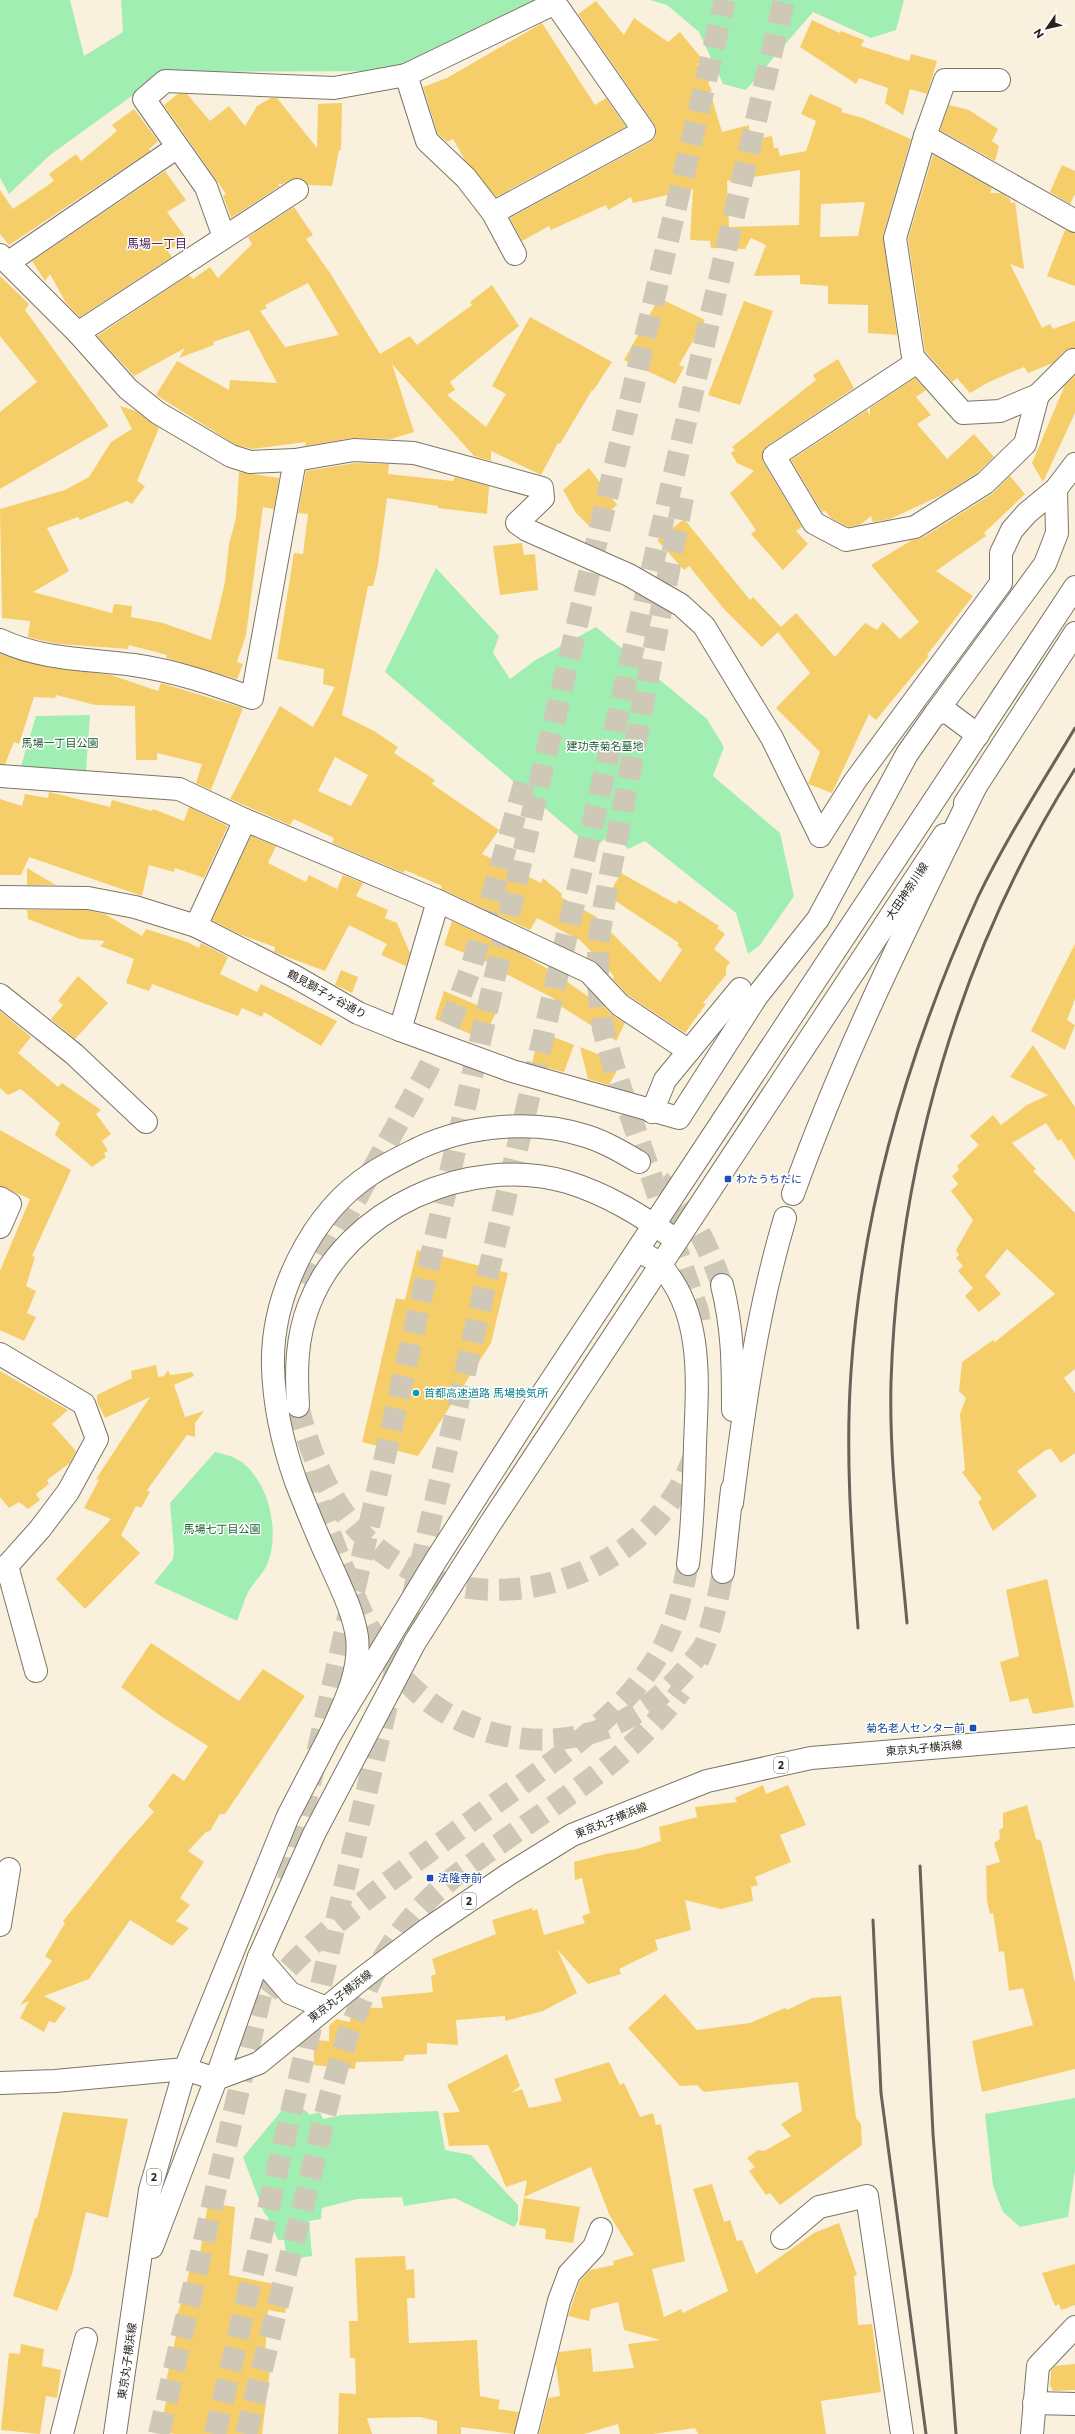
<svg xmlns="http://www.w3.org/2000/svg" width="1075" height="2434" viewBox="0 0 1075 2434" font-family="Montserrat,'Noto Sans JP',sans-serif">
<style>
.green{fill:#a1eeb3}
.building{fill:#f6ce69;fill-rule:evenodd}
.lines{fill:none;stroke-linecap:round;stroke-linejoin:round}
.highway-tunnel{stroke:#cfc8b7;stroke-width:22;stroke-dasharray:22 11;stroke-linecap:butt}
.street-casing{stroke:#7c7565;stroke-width:24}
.secondary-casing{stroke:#7c7565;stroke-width:24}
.primary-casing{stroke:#7c7565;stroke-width:24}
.highway-casing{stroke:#7c7565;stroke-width:24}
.street{stroke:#fff;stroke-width:22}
.secondary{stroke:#fff;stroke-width:22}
.primary{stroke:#fff;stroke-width:22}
.highway{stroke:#fff;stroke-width:22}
.rail{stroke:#686359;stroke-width:3}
.transit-dot{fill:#1a4fb4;stroke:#fff;stroke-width:1.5}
.culture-dot{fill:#0f9aa8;stroke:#fff;stroke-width:1.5}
.labels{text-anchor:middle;stroke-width:3;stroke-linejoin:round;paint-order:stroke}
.shield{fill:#fff;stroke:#686661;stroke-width:1}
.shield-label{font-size:10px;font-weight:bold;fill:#27241d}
.park-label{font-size:11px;fill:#1f5f34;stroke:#fff}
.street-label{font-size:11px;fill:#27241d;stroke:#fff}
.transit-label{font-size:11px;fill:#164399;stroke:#fff;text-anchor:start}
.culture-label{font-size:11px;fill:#0d838f;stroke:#fff;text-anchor:start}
.neighbourhood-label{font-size:12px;fill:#461d52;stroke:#fff}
</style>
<rect width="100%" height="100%" fill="#f9f1de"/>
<!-- green -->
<g class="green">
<path d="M0 0H70L84 56 123 32 121 0H541L398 71 165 72 50 155 9 194 0 178Z"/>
<path d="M650 0H904L896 30 871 38 813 12 746 90 723 84 699 32 667 5Z"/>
<path d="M436 568 499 636 493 653 510 679 534 661 596 627 707 719 724 747 713 776 780 833 794 896 760 945 748 954 736 913 645 841 628 849 612 833 593 849 385 672Z"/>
<path d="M90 715 86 772 21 766 36 716Z"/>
<path d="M215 1452C221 1454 229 1455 235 1458 267 1474 281 1530 268 1562 264 1573 254 1582 248 1592 244 1601 241 1611 237 1621L154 1583 173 1559 174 1550 170 1503Z"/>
<path d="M292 2098 310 2115 320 2112 323 2119 342 2115 438 2111 445 2150 471 2155 518 2205V2221L514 2227 455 2198 404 2206 402 2197 357 2199 322 2208 321 2219 309 2221 312 2256 287 2260 284 2240H278L267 2216 264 2213 243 2157Z"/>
<path d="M1075 2098V2170L1068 2217 1020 2227 1003 2212 993 2186 985 2114Z"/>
</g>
<!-- building -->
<g class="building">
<path d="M596 1 624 35 634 18 668 42 680 32 703 60 697 64 710 81 708 83 712 91 710 92 722 132 749 125V140L772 136 774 148H778L780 156 806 151 816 121 801 114 810 94 843 109 841 112 863 118 911 139 883 235 897 335 868 333V305L828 304V286L800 284V275L754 276 766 245 751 238 745 249 711 248 710 241 690 240 693 189 633 203 631 197 608 210 606 205 551 230 549 226 522 241 510 218 650 142 655 137 656 130 654 124 578 14ZM800 170 799 225 729 227 727 181ZM865 202 858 236 820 237 821 204Z"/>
<path d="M812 20 840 33 841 31 864 40 861 46 909 61 911 54 937 61 927 94 910 89 903 115 885 103 888 88 859 78 856 84 800 47Z"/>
<path d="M542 23 595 105 606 98 626 127 496 197 465 160 453 139 447 142 438 134 423 87 447 78Z"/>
<path d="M178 94H187L210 121 229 106 245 126 257 106 271 98H277L317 148 318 104 342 103 341 150H339L332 186 308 185 303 179 296 178 283 184H278L280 186 231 218 223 196 226 194 164 105Z"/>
<path d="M949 105 969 110 998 129 992 141 999 146 995 161 940 130Z"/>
<path d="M134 109 158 141 149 149 150 151 9 245 0 234V190L13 209 54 181 49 174 76 154 81 161 117 131 112 125Z"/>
<path d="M933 155 992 188 990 193H1001L1010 199 1011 203 1015 202 1024 269 1010 264 1042 328 1050 324 1053 329 1075 321V348L1064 351 1053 363 1028 373 1024 367 989 382 970 393 957 378 952 382 925 351 908 239Z"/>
<path d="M1062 165 1075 171V194L1070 204 1050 192Z"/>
<path d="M165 171 186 200 167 212 186 238 168 251 172 257 80 317 66 303 50 274 45 281 32 261Z"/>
<path d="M294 207 313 235 306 239 330 273 380 354 410 336 417 345 472 305 470 302 492 285 519 326 450 382 455 390 447 395 486 427 506 394 492 386 530 317 612 362 593 391 592 390 560 444 558 443 541 475 491 451V461L474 456 392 364 414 432 391 439 352 438 305 446 306 442 252 449 236 445 156 395 177 361 229 390 230 380 277 383 249 330 213 342 214 345 179 358 185 348 134 376 97 336 189 275 193 279 210 267 218 278 252 244 248 237ZM308 283 339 335 285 347 260 311 267 308 265 305Z"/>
<path d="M1065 230 1075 233V286L1047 276Z"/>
<path d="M0 276 29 304 25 310 109 426 0 489V412L37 382 0 336Z"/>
<path d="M659 298 705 320 679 365 684 367 675 384 624 360Z"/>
<path d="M744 301 773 311 740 405 708 395Z"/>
<path d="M838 359 854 388 767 446 763 451V462L802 527 796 531 808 544 783 570 751 534 756 530 730 493 754 471 737 463 731 453 735 450 732 447 816 380 813 375Z"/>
<path d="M1075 376V413L1043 482 1032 463 1065 385Z"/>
<path d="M915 378 926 390 916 397 931 415 917 424 947 459 974 434 994 457 977 473 944 494 890 519 873 522 871 516 860 525 848 527 831 518 825 511 822 512 791 460 867 410 870 416V408Z"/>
<path d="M120 406 136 411 159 428 137 481 145 486 132 504 127 501 80 520 78 517 47 528 69 571 33 592 112 613 114 604 132 606 131 617 163 623 211 640 225 582 229 544 236 518 239 472 279 478 274 509 263 507 246 635 237 662 243 664 237 679 166 658 167 655 129 645 128 649 60 644 35 639 28 637 30 621 2 618 0 509 65 490 89 477 111 442 132 429Z"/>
<path d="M355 463 389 464 388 474 453 481 455 477 489 486 487 514 438 508V506L387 498 378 565 373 586H368L342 715 374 731 398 747 394 753 435 780 432 784 499 830 482 854 541 883 543 878 562 894 561 897 595 916 660 982 682 950 677 945 679 943 608 896 621 873 676 904 679 900 719 926 717 928 725 934 714 949 730 962 726 968V975L703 1003 706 1004 685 1033 628 995 613 979 614 976 580 940 537 918 530 930 441 889 442 886 405 870 404 873 332 843 334 838 294 819 290 825 230 799 280 706 313 727 335 687 323 684 324 669 277 659 294 553 303 554 308 514 298 513 306 471ZM335 757 368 775 351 806 318 791Z"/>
<path d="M589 468 617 505 590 527 576 513 563 490Z"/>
<path d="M1010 476 1025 494 984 533 986 536 936 571 973 596 927 655 929 656 876 720 869 714 832 793 808 784 820 752 776 708 810 673 778 632 762 647 724 609 689 566 684 570 657 540 684 519 750 600 753 597 781 627 796 613 835 657 865 623 877 630 883 622 900 639 919 622 871 565 912 540 922 538 992 494Z"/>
<path d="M522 543 524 555 535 554 538 590 500 595 493 546Z"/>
<path d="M0 654 47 667 111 675 158 691 161 683 243 708 211 790 196 783 202 764 157 753V760H136L135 706 95 705 56 695 55 698 34 697 19 744 14 742 5 764H0Z"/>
<path d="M49 792 110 807 112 800 152 811 153 809 184 821 189 807 228 826 204 878 175 868 174 872 149 865 142 896 29 857 21 875H0V799L22 806 25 794 48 798Z"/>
<path d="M251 836 276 846 268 863 306 882 309 875 337 889 343 875 363 883 356 896 388 910 385 918 397 923 410 953 406 966 381 955 387 944 349 925 325 971 274 952 275 947 239 934 212 920Z"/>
<path d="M27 868 56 885H27Z"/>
<path d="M27 910H87L105 914 142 936 146 929 187 942 199 948 201 943 228 957 220 974 257 992 261 984 337 1021 321 1046 264 1012 262 1017 242 1008 238 1016 152 984 149 991 126 983 134 959 100 946 105 941 80 939 28 919Z"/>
<path d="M452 921 518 952 553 972 599 1004 600 1002 611 1014 625 1023 616 1041 554 1002 555 999 494 968 495 965 444 945Z"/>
<path d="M1075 944V999L1067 1020 1075 1025 1065 1050 1031 1031Z"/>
<path d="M341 970 358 977 352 993 335 985Z"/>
<path d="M78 976 108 1003 75 1039 51 1019 63 1005 58 1001Z"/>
<path d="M444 991 496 1013 482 1039 435 1019Z"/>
<path d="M0 1011 31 1037 18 1053 58 1087 62 1083 101 1110 96 1114 111 1134 102 1141 108 1151 104 1153 106 1157 92 1167 55 1135 60 1123 21 1089 8 1095 0 1088Z"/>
<path d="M539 1031 574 1045 564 1072 532 1064Z"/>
<path d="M1033 1045 1075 1107V1160L1061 1139 1058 1141 1046 1123 1012 1143 1036 1169 1033 1171 1075 1213V1369L1064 1378 1075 1393V1453L1061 1463 1051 1449 1046 1450 1017 1471 1037 1496 993 1531 978 1502 982 1499 962 1472 965 1470 960 1414 966 1398 959 1391 962 1362 993 1340 995 1342 1055 1294 1007 1249 985 1276 1001 1294 979 1312 965 1296 973 1288 958 1271 963 1266 956 1258 959 1255 956 1250 973 1220 951 1191 958 1184 952 1176 959 1170 957 1166 979 1145 970 1136 993 1115 1001 1125 1027 1105 1048 1095 1010 1077Z"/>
<path d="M580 1047 621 1063 609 1085 588 1079Z"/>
<path d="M0 1130 71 1170 32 1256 35 1257 26 1286 36 1291 27 1313 36 1317 24 1341 0 1330V1271L30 1199 0 1186Z"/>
<path d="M417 1250 508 1273 491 1343 418 1456 362 1442 396 1298 405 1300Z"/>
<path d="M156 1365 158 1377 164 1376 168 1370 170 1375 192 1372 194 1376 174 1385 185 1417 204 1411 195 1423V1437L187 1435 147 1490 150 1492 141 1508 136 1506 121 1535 140 1553 85 1609 56 1579 111 1519 84 1508 99 1480 96 1479 150 1397 105 1418 97 1402V1395L132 1378 131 1371Z"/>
<path d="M0 1371 68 1410 52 1424 76 1451 70 1463 47 1480 49 1484 36 1494 40 1500 28 1509 19 1502 9 1508 0 1497Z"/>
<path d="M1047 1579 1074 1707 1033 1714 1028 1698 1010 1702 1000 1662 1019 1656 1006 1590Z"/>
<path d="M151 1643 239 1701 263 1669 305 1696 225 1814H220L210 1831 206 1832 188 1851 204 1862 180 1898 190 1905 176 1921 189 1928 172 1946 130 1920 89 1979 44 1996 66 2008 55 2023 49 2021 44 2032 20 2018 29 2001 20 2005 52 1961 45 1956 65 1923 63 1921 120 1850 154 1812 148 1806 173 1773 184 1781 208 1746 162 1717 121 1687Z"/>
<path d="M763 1785 766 1794 788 1785 806 1825 780 1835 791 1862 755 1877 758 1885 751 1887 753 1901 721 1909 685 1900 691 1930 655 1940 658 1950 619 1969 621 1974 588 1984 557 1949 577 1993 543 2011 505 2021V2016L456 2020 458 2045 427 2043V2054L405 2055 403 2061 356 2062 355 2069 314 2065V2040L329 2041V2026L336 2019 350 2022 351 2007 383 2008 381 1997 433 1992 431 1976 436 1974 432 1959 496 1934 492 1920 532 1908 533 1911 537 1909 544 1935 585 1923 582 1916 590 1913 582 1878 575 1880 574 1862 605 1854 637 1849 661 1841 659 1827 697 1817 695 1807 737 1802 735 1798Z"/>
<path d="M1027 1805 1036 1839 1041 1841 1075 1983V2069L982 2092 972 2041 1033 2025 1023 1988 1009 1991 1004 1951 999 1952 993 1913 990 1914 987 1901 986 1866 1000 1862 994 1843 1000 1839 999 1830 1003 1828V1813Z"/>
<path d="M665 1994 697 2030 750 2023 785 2008 787 2010 812 1998 841 1996 856 2118 861 2124 862 2145 780 2205 770 2193 766 2195 749 2171 755 2167 747 2158 758 2150 764 2151 791 2136 781 2124 802 2111 798 2082 704 2092 697 2085 680 2086 628 2028Z"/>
<path d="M507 2054 520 2086 511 2093 522 2089 529 2108 562 2101 554 2079 609 2062 620 2085 624 2083 640 2117 653 2113 656 2125 661 2124 685 2261 652 2269 664 2317 681 2309 683 2313 728 2291 693 2189 712 2184 724 2222 730 2220 737 2241 742 2240 756 2274 814 2233 839 2223 857 2275 854 2276 858 2325 872 2324 881 2392 821 2401 826 2434H698L695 2428 653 2434H620L618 2424 584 2434H539L548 2398 560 2396 556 2364 559 2352 591 2348 593 2372 634 2368 628 2344 661 2340 624 2330 618 2302 591 2309 589 2321 568 2316 580 2281 590 2270 614 2265 613 2261 634 2255 609 2214 591 2167 524 2197 527 2180 506 2187 488 2145 449 2146 443 2113 460 2112 447 2085Z"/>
<path d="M63 2112 128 2119 108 2218 86 2212 72 2274 57 2311 13 2296 35 2218H37Z"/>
<path d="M524 2198 580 2207 573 2243 545 2239 546 2229 519 2225Z"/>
<path d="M208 2203 235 2207 229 2275 290 2287 285 2313 268 2310 264 2370H270L262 2434H175L160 2431 170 2382 166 2381 176 2336 172 2335 174 2324 185 2291 192 2258 199 2260Z"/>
<path d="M405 2256 406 2270 414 2269 415 2298H407L409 2343 477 2340 480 2396 500 2400 498 2409 519 2412 514 2434 461 2427V2434H437V2421L420 2417 367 2418 372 2434H338L339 2393 356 2394 355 2358H350L349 2321H358L355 2258Z"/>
<path d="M1075 2264V2305L1061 2310 1059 2304 1055 2306 1042 2273Z"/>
<path d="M21 2344 44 2349 42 2366 61 2370 57 2398 46 2396 40 2434 1 2430 9 2353 20 2354Z"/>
<path d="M1075 2364V2390L1053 2391 1050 2385 1051 2371 1055 2366Z"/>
</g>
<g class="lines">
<!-- highway-tunnel -->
<g class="highway-tunnel">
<path d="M683 498 604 905 598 945V985L603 1029 615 1071 698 1311 700 1324"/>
<path d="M660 1181C691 1209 708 1246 722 1285"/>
<path d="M308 1286 427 1071 452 1018 472 965 527 774"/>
<path d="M298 1406C311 1457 331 1507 371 1543 475 1635 648 1584 694 1456"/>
<path d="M308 1472C316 1500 328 1527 338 1554 353 1594 368 1633 394 1667 450 1741 559 1763 638 1712 665 1695 685 1672 704 1647"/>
<path d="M698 1661C711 1633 717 1603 723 1572"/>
<path d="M288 1880 534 806 725 0"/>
<path d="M267 1993C294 1958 329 1929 363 1902 417 1859 473 1820 528 1780 578 1743 631 1705 662 1649 676 1622 682 1593 688 1564"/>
<path d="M159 2434 271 1952"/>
<path d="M215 2434 435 1502 784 0"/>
<path d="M246 2434C265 2357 284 2279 304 2202 330 2099 348 1982 424 1904 445 1882 470 1865 495 1847 560 1800 633 1757 681 1691"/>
</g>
<!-- street casing -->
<g class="street-casing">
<g id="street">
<path d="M406 75 427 141 466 178 493 213 515 254"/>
<path d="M999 80H945L925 136 895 238 913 357 963 413 1000 411 1038 395 1073 360H1075"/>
<path d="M925 136 1075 221"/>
<path d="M224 237 206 187 144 99 165 81 334 88 406 75 555 3 644 131 493 213"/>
<path d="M0 255 78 333 128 389 158 413 231 456 250 462 295 460 354 450 414 453 542 488 543 498 517 523 527 530 629 575 681 605 704 626 772 738 820 836"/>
<path d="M9 262 176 148"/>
<path d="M78 333 297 190"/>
<path d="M917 362 774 456 814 523 846 540 915 527 985 483 1025 444 1038 395"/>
<path d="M0 640C42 660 89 659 134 665 175 671 213 684 252 698L295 460"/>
<path d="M935 714 1045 564 1057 533 1056 489"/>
<path d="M0 776 179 789 245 820 438 901 589 972 620 1005 689 1051"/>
<path d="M820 836 855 781 1001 583V553L1012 530 1027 513 1056 489 1075 464"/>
<path d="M196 926 245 820"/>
<path d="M0 995 74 1054 146 1122"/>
<path d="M400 1030 438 901"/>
<path d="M652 1112 665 1080 740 989"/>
<path d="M0 1198 10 1204 0 1227"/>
<path d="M0 1354 84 1404 97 1439 68 1492 40 1529 7 1566 0 1568"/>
<path d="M7 1566 36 1671"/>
<path d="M0 1925 9 1869"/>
<path d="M782 2238 819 2207 867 2196 902 2434"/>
<path d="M1034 2403 1075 2404"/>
<path d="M62 2434 86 2339"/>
<path d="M526 2434 559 2301 569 2274 594 2247 601 2229"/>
<path d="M1032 2434 1038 2366 1075 2327"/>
</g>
</g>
<!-- secondary casing -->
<g class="secondary-casing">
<g id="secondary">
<path d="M965 803 1075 633"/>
<path d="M0 897 88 898 135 907 196 926 294 976 358 1013 400 1030 512 1071 679 1118 757 996 818 919 907 754 935 714 947 712 978 735"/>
<path d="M216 2079 259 1957 314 1834 415 1642 488 1527 944 835"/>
<path d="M0 2083 55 2081 185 2069 288 1816 330 1735 436 1560 539 1399 1075 587"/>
</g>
</g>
<!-- primary casing -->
<g class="primary-casing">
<g id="primary">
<path d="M259 1957 290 1993 324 2007"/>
<path d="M152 2247 216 2079"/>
<path d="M115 2434 150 2190 185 2069 216 2079 259 2063 364 1977 429 1928 509 1874 572 1835 707 1781 811 1758 1075 1736"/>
</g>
</g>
<!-- highway casing -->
<g class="highway-casing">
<g id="highway">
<path d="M793 1194C843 1054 909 922 975 788"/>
<path d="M638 1250C645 1255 655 1259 660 1265 705 1314 697 1385 695 1445 694 1485 693 1524 688 1564"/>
<path d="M722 1285C733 1329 733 1365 733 1410"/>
<path d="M298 1406C296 1371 296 1339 309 1305 346 1208 469 1154 567 1182 607 1194 642 1216 676 1240"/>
<path d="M732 1503C744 1407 757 1312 785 1218"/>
<path d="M723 1572 732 1489"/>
<path d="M330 1735C344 1704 361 1672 357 1637 353 1611 341 1588 331 1565 318 1538 307 1510 296 1482 283 1445 274 1406 273 1367 271 1296 311 1213 371 1174 386 1164 403 1156 419 1148 468 1125 534 1119 586 1136 605 1142 622 1152 639 1162"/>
</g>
</g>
<!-- street -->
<use href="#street" class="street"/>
<!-- secondary -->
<use href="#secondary" class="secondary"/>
<!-- primary -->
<use href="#primary" class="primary"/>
<!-- highway -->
<use href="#highway" class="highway"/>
<!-- rail -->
<g class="rail">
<path d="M907 1623C900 1543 889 1462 891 1382 898 1166 959 952 1075 769"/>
<path d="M858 1628C852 1543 845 1457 851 1372 862 1208 910 1046 978 897 1006 839 1042 783 1075 728"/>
<path d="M920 1866 933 2134 956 2434"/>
<path d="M873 1920 881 2093 926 2434"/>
</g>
</g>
<!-- markers -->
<g class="transit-dot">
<rect x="724" y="1175" width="8" height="8" rx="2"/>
<rect x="969" y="1724" width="8" height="8" rx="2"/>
<rect x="426" y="1874" width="8" height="8" rx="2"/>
</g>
<circle class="culture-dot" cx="416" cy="1393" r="4"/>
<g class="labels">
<!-- shield labels -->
<g class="shield">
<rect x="774" y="1757" width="14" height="16" rx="3"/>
<rect x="462" y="1893" width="14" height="16" rx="3"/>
<rect x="147" y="2169" width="14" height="16" rx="3"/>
</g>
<g class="shield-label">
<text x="781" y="1769">2</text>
<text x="469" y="1905">2</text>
<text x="154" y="2181">2</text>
</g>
<!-- park labels -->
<g class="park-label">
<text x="60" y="747">馬場一丁目公園</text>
<text x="605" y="750">建功寺菊名墓地</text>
<text x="222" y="1533">馬場七丁目公園</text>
</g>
<!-- street labels -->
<g class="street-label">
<text transform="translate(907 891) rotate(-56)" y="4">大田神奈川線</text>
<text transform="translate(327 994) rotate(29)" y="4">鶴見獅子ヶ谷通り</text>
<text transform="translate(924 1748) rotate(-5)" y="4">東京丸子横浜線</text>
<text transform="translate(611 1820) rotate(-22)" y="4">東京丸子横浜線</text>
<text transform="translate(340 1996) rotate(-38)" y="4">東京丸子横浜線</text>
<text transform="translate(127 2361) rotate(-82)" y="4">東京丸子横浜線</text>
</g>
<!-- transit labels -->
<g class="transit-label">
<text x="736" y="1183">わたうちだに</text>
<text x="965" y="1732" text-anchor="end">菊名老人センター前</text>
<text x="438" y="1882">法隆寺前</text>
</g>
<!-- culture labels -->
<g class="culture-label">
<text x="424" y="1397">首都高速道路 馬場換気所</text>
</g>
<!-- neighbourhood labels -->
<g class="neighbourhood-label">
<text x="157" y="248">馬場一丁目</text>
</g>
</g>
<!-- north arrow -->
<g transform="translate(1047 28) rotate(236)" stroke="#ffffff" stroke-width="3" paint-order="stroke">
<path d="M0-3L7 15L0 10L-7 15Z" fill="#27241d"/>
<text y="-6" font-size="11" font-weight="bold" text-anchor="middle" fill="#27241d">N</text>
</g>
</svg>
